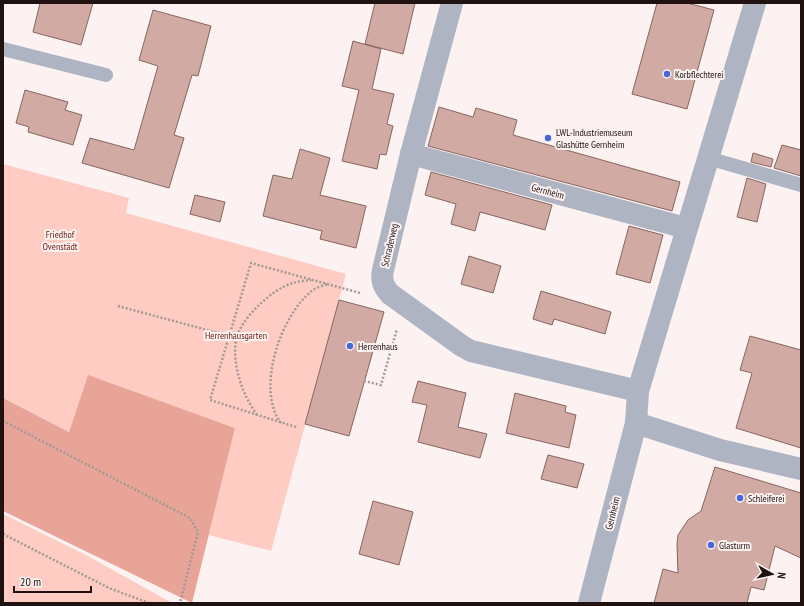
<svg xmlns="http://www.w3.org/2000/svg" width="804" height="606" viewBox="0 0 804 606" font-family="'PT Sans Narrow',sans-serif">
<style>
.green{fill:#feccc3}
.forest{fill:#e9a498}
.building{fill:#d0aaa3;stroke:#88655f}
.lines{fill:none;stroke-linecap:round;stroke-linejoin:round}
.path{stroke:#a29896;stroke-width:2.5;stroke-dasharray:2 2;stroke-linecap:butt}
.service{stroke:#aeb4c1;stroke-width:14}
.minor{stroke:#aeb4c1;stroke-width:22}
.poi-dot{fill:#4966da;stroke:#fbf2f1;stroke-width:1.5}
.labels{text-anchor:middle;stroke-width:4;stroke-linejoin:round;paint-order:stroke}
.poi-label{font-size:10px;fill:#1f1210;stroke:#fbf2f1;text-anchor:start}
.street-label{font-size:10px;fill:#1f1210;stroke:#fbf2f1}
.park-label{font-size:10px;fill:#6c1d14;stroke:#fbf2f1}
</style>
<rect width="100%" height="100%" fill="#fbf2f1"/>
<!-- green -->
<g class="green">
<path d="M3 164 129 198 126 213 346 274 271 551 209 535 235 428 88 376 69 432 3 398Z"/>
<path d="M3 514 86 555 172 603H3Z"/>
</g>
<!-- forest -->
<path class="forest" d="M88 375 235 428 192 603 3 511V398L69 432Z"/>
<!-- building -->
<g class="building">
<path d="M40 3H93L81 45 33 32Z"/>
<path d="M375 3H415L403 54 365 44Z"/>
<path d="M657 3H687L714 10 687 109 632 94Z"/>
<path d="M153 10 211 26 198 76 192 75 174 135 184 138 169 188 82 163 90 138 134 150 158 66 139 60Z"/>
<path d="M353 41 381 49 372 89 394 94 387 124 393 126 386 155 380 154 377 169 342 161 359 90 342 86Z"/>
<path d="M25 90 68 102 65 110 82 115 73 145 28 132 29 127 16 123Z"/>
<path d="M439 107 473 117 476 108 517 120 513 135 680 182 672 211 428 146Z"/>
<path d="M782 145 801 150V176L774 168Z"/>
<path d="M300 149 330 158 320 195 366 206 356 248 320 239 322 231 263 216 273 175 292 179Z"/>
<path d="M753 153 773 159 771 167 751 162Z"/>
<path d="M431 172 552 205 545 230 480 212 475 231 451 224 456 204 425 195Z"/>
<path d="M747 178 766 184 757 222 737 217Z"/>
<path d="M195 195 225 202 220 222 190 214Z"/>
<path d="M629 226 663 235 650 283 616 274Z"/>
<path d="M469 256 501 266 493 293 461 284Z"/>
<path d="M541 291 611 312 605 334 554 319 552 325 533 319Z"/>
<path d="M339 300 384 312 349 436 305 424Z"/>
<path d="M750 336 801 350V448L736 428 752 373 740 370Z"/>
<path d="M418 381 466 393 458 427 487 434 480 458 418 442 427 405 412 402Z"/>
<path d="M515 393 566 406 565 412 576 415 569 448 506 433Z"/>
<path d="M548 455 584 464 577 488 541 479Z"/>
<path d="M715 467 801 493V558L775 546 764 590 751 587 747 603H654L663 569 678 573 677 544 678 535 688 520 701 511Z"/>
<path d="M373 501 413 512 399 565 359 554Z"/>
</g>
<g class="lines">
<!-- path -->
<g class="path">
<path d="M118 306 237 338"/>
<path d="M364 381 381 385 397 329"/>
<path d="M257 415C242 394 232 365 236 340 240 319 273 288 293 283 298 281 305 281 311 280"/>
<path d="M3 421 190 518 198 532 180 603"/>
<path d="M281 423C255 389 281 314 313 290 317 287 323 286 327 284"/>
<path d="M296 427 210 400 251 263 360 293"/>
<path d="M3 534 109 588 149 603"/>
</g>
<!-- service -->
<g class="service">
<path d="M3 49 106 75"/>
<path d="M708 158 801 185"/>
</g>
<!-- minor -->
<g class="minor">
<path d="M452 3 411 154 383 270C381 280 383 286 390 294L462 346 471 351 638 391"/>
<path d="M411 154 686 228"/>
<path d="M636 423 720 450 801 469"/>
<path d="M589 603 636 423 638 391 755 3"/>
</g>
</g>
<!-- markers -->
<g class="poi-dot">
<circle cx="667" cy="74" r="4"/>
<circle cx="548" cy="138" r="4"/>
<circle cx="350" cy="346" r="4"/>
<circle cx="740" cy="498" r="4"/>
<circle cx="711" cy="545" r="4"/>
</g>
<g class="labels">
<!-- poi labels -->
<g class="poi-label">
<text x="675" y="78">Korbflechterei</text>
<text x="556" y="136">LWL-Industriemuseum<tspan x="556" dy="12">Glashütte Gernheim</tspan></text>
<text x="358" y="350">Herrenhaus</text>
<text x="748" y="502">Schleiferei</text>
<text x="719" y="549">Glasturm</text>
</g>
<!-- street labels -->
<g class="street-label">
<text transform="translate(548 191) rotate(15)" y="4">Gernheim</text>
<text transform="translate(389 245) rotate(-77)" y="4">Schraderweg</text>
<text transform="translate(612 513) rotate(-76)" y="4">Gernheim</text>
</g>
<!-- park labels -->
<g class="park-label">
<text x="60" y="238">Friedhof<tspan x="60" dy="12">Ovenstädt</tspan></text>
<text x="236" y="339">Herrenhausgarten</text>
</g>
</g>
<!-- border -->
<rect width="804" height="606" fill="none" stroke="#1f1210" stroke-width="8"/>
<!-- north arrow -->
<g transform="translate(772 574) rotate(98)" stroke="#fbf2f1" stroke-width="3" paint-order="stroke">
<path d="M0-3L7 15L0 10L-7 15Z" fill="#1f1210"/>
<text y="-6" font-size="11" font-weight="bold" text-anchor="middle" fill="#1f1210">N</text>
</g>
<!-- scale -->
<path d="M14 586v6h77v-6" fill="none" stroke="#1f1210" stroke-width="2"/>
<text x="20" y="586" font-size="12" fill="#1f1210" stroke="#fbf2f1" stroke-width="3" paint-order="stroke">20 m</text>
</svg>
